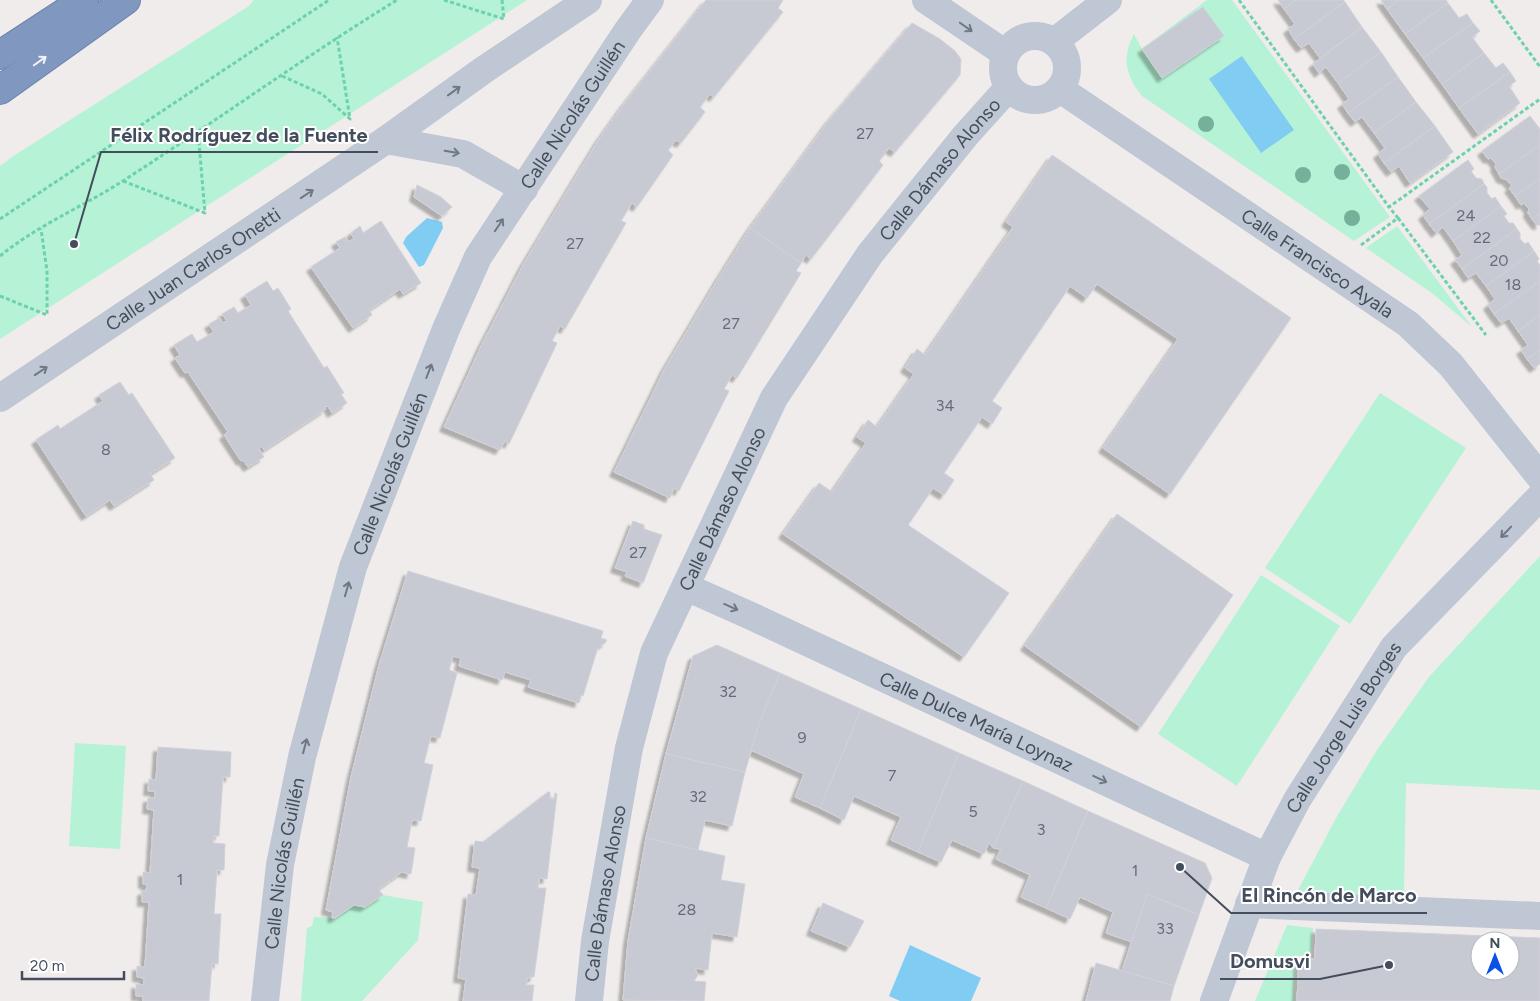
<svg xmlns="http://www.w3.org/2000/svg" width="1540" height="1001" viewBox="0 0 1540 1001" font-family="Figtree,sans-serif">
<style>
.green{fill:#b6f2d5}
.water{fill:#80ccf2}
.building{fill:#c8cad3;stroke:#d0d1d9;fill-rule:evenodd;filter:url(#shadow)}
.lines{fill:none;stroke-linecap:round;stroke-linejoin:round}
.highway-casing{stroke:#6b82ab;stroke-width:30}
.path{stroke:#6cd2ad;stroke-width:3;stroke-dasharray:4 2.5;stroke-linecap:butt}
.minor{stroke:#bec7d3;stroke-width:28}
.highway{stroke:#8097c0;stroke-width:28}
.tree{fill:#75b19a}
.oneway{stroke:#6e7885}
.oneway2{stroke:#f2f5f9}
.labels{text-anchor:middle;stroke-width:4;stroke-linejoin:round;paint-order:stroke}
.number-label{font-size:16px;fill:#646c79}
.street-label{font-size:19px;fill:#434d5b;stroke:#fff}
.leader{fill:none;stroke:#434d5b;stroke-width:2}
.callout-dot{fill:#434d5b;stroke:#fff;stroke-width:2}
.callout-label{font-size:20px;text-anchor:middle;font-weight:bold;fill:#434d5b;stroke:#fff;stroke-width:4;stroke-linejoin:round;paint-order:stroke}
</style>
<defs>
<filter id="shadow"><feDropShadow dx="-4.5" dy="4.5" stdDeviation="1" flood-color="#0004"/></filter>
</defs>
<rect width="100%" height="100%" fill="#f0ecec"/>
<!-- green -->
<g class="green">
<path d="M254 0H527L0 339V166L15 155 249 6Z"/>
<path d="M1207 0H1232L1390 217 1354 241 1142 96C1126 76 1121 59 1134 34L1142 49Z"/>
<path d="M1397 226 1472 327 1432 293 1366 248Z"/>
<path d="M1380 393 1466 448 1350 624 1265 568Z"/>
<path d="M1540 556V790L1406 783 1404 890 1400 896 1297 892 1336 818 1377 750 1429 677Z"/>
<path d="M1261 575 1340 626 1237 786 1158 734Z"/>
<path d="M75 743 126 746 120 849 69 846Z"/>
<path d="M383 895 423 902 418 940 362 1001H301L307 928 312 926 314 917 335 918 354 905 365 907Z"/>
<path d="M1287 925 1313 928 1311 955 1295 956 1294 1001H1255Z"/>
</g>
<!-- water -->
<g class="water">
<path d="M1242 56 1294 130 1261 153 1209 79Z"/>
<path d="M427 218 442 222 443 228 424 265 419 267 403 243 406 237Z"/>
<path d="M910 945 981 978 971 1001H900L889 996Z"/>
</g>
<!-- building -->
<g class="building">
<path d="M706 0H783L778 8 783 12 714 97 710 94 700 107 705 112 681 143 676 140 668 150 673 155 637 207 632 203 621 221 626 223 565 329 560 326 552 341 557 343 509 444 505 441 500 450 444 427 482 344 524 263 574 180 599 139 624 104Z"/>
<path d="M1278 0H1296L1284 9Z"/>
<path d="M1296 0H1343L1345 2 1294 39 1288 29 1295 24 1284 9Z"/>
<path d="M1381 0H1399L1387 9Z"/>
<path d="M1399 0H1446L1448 3 1405 34 1387 9Z"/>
<path d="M1345 2 1362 27 1320 58 1309 43 1301 48 1294 39Z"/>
<path d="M1448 3 1459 18 1467 14 1473 23 1423 58 1405 34Z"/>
<path d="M1203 7 1224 36 1162 78 1142 49Z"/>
<path d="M912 23 940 39 955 51 961 59 960 75 895 152 889 148 879 161 883 165 811 259 806 255 801 263 750 228 830 119Z"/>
<path d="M1473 23 1480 31 1472 37 1484 53 1442 84 1423 58Z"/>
<path d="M1362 27 1381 52 1338 83 1326 67 1319 73 1313 64Z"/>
<path d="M1381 52 1398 77 1348 113 1342 104 1349 99 1338 83Z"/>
<path d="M1484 53 1496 68 1503 63 1510 72 1459 108 1442 84Z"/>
<path d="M1510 72 1516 81 1509 86 1520 103 1478 134 1459 108Z"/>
<path d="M1398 77 1416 102 1374 133 1362 117 1355 122 1348 113Z"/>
<path d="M1416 102 1435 126 1384 163 1378 154 1385 148 1374 133Z"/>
<path d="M1530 116 1540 129V145L1499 174 1495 167 1496 164 1491 158 1488 159 1482 151Z"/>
<path d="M1435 126 1453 152 1410 183 1399 166 1391 172 1384 163Z"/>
<path d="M1540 145V179L1515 196 1509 188 1512 186 1507 180 1501 178 1499 174Z"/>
<path d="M1052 155 1291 318 1170 494 1103 448 1178 339 1097 284 1087 298 1070 286 992 401 1002 408 992 424 982 417 944 473 954 480 944 495 933 488 908 525 1009 593 964 657 783 534 819 483 832 492 866 443 857 437 868 420 877 427 914 374 905 368 917 349 925 355 1013 227 1006 222Z"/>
<path d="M1468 160 1474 169 1471 171 1476 178 1482 179 1484 184 1429 224 1423 215 1430 209 1419 196Z"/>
<path d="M1540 179V213L1532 219 1528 213 1529 209 1524 203 1521 205 1515 196Z"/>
<path d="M1484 184 1487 187V193L1492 199 1495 197 1501 206 1453 241 1443 227 1436 233 1429 224Z"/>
<path d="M417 185 441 197 452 207 442 216 414 197Z"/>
<path d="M1501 206 1507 214 1504 216 1509 223H1513L1517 229 1462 269 1455 260 1462 255 1453 241Z"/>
<path d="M1540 213V225H1537L1532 219Z"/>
<path d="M381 221 421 283 403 294 400 289 369 310 372 315 353 328 311 267 340 248 336 242 345 237 348 242 354 239 351 233 360 226 363 233Z"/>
<path d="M750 228 801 263 796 271 801 273 737 378 732 375 724 389 729 391 679 491 674 488 670 498 614 472 665 368 718 279Z"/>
<path d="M1517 229 1520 233V239L1525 244 1528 242 1534 251 1486 286 1476 273 1468 278 1462 269Z"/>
<path d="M1534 251 1539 259 1537 261 1540 265V281L1494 314 1488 305 1495 299 1486 286Z"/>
<path d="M267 281 273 291 278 288 291 309 288 311 324 368 327 366 344 393 341 394 347 403 332 413 328 406 324 407 326 409 264 450 262 446 259 449 264 457 248 467 243 460 241 461 224 435 228 432 188 372 185 373 175 358 180 355 174 345 192 334 197 342 214 332 209 324 220 318 223 323 227 321 222 314 234 307 238 313 251 305 245 295Z"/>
<path d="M1540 281V315L1518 331 1509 318 1501 323 1494 314Z"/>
<path d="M1540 315V350L1527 359 1521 350 1528 345 1518 331Z"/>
<path d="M1540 350V364L1534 368 1527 359Z"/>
<path d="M120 382 129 395 132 393 175 458 150 474 154 480 114 506 110 500 86 516 36 440 58 425 60 429 103 401 99 395Z"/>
<path d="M1117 514 1233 595 1141 727 1025 646Z"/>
<path d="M633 521 644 525V529L662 535 643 583 625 576 627 572 615 568Z"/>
<path d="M408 571 603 631 601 638 607 640 605 643 598 647 583 696 581 695 579 703 528 687 531 680 505 672 502 680 459 666 461 658 453 656 449 670 457 673 440 738 431 736 424 763 433 765 421 821 412 820 407 847 415 848 411 874 402 872 378 889 383 895 365 907 354 905 335 918H332L333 912 326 910 351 777 379 665Z"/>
<path d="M717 645 780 673 759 724 745 772 666 754 693 656Z"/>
<path d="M780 673 861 709 820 808 795 797 804 774 751 750 759 724Z"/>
<path d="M861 709 959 753 918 852 891 840 901 817 854 796 844 820 820 808Z"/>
<path d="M158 747 231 752 230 777H223L219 836H213V843L225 844 224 870H217L214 914H221L218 964 212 963 209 1001H143V996H136V984L144 985V978L137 977V966L145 967 149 902H142V891H146L147 884H143V872L150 873 154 810 147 809 148 798H155V791H148L149 779 156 780Z"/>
<path d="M959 753 1023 781 993 848 989 842 984 854 952 840 941 862 918 852Z"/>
<path d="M666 754 745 772 732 826 705 820 698 850 646 838Z"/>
<path d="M1023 781 1088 811 1046 908 1021 897 1030 875 996 859 1001 849 993 848Z"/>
<path d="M548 792H550V799H554L555 793 557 794 547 879 539 878 538 888H546L534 977 532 976V978H527L526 985H534L532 1001H463L466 979 458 978 468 894 476 895 480 868 472 867 475 841 483 842Z"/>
<path d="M1088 811 1205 863 1212 878 1199 915 1147 894 1132 942 1106 933 1113 912 1080 897 1070 919 1046 908Z"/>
<path d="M646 838 725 856 721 880 745 884 737 937 712 933 708 970 695 968 698 975 694 981 706 982 704 1001 623 1000 628 941Z"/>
<path d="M1147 894 1199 915 1174 986 1122 971Z"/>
<path d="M823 903 864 921 850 947 811 931Z"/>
<path d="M1316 929 1540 938V1001H1297L1299 959H1315ZM1480 941H1510V971H1480Z"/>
<path d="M1096 963 1174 986 1170 1001H1086Z"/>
</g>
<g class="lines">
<!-- highway casing -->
<g class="highway-casing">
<g id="highway">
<path d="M0 55 84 0"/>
<path d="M0 90 126 0"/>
</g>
</g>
<!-- path -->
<g class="path">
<path d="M444 0 504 19 502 0"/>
<path d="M1239 0 1389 207"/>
<path d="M1491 0 1540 67"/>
<path d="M282 76 322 94 350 119 337 37"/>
<path d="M123 181 205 213 198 132"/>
<path d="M1398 218 1486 335"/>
<path d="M0 219 329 0"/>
<path d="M1361 245 1398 218 1389 207 1540 99"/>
<path d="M0 256C39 224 87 205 129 177 219 119 306 56 397 0"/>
<path d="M0 296 47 315V271L41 229"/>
</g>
<!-- minor -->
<g class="minor">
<path d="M926 0 1006 54"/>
<circle cx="1035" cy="68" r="32"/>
<path d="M1054 42 1108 0"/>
<path id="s1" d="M1060 89 1408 324 1451 365 1540 477"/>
<path d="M386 140 485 69 588 0"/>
<path id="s2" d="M0 398 386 140 463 154 524 189"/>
<path id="s3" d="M686 587 751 616 1267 857"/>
<path d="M1249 904 1540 916"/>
<path id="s4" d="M265 1001 280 865 302 757 353 567 446 329 478 257 628 30 650 0"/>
<path id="s5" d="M589 1001 595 941 629 748 654 653 774 398 870 254 965 136 1009 87"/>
<path id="s6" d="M1214 1001 1267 857 1297 800 1394 647 1540 497"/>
</g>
<!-- highway -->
<use href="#highway" class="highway"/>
</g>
<!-- trees -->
<g class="tree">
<circle cx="1206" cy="124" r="8"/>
<circle cx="1342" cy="172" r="8"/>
<circle cx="1303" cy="175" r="8"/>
<circle cx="1352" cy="218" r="8"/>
</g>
<!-- one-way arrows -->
<defs><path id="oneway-shaft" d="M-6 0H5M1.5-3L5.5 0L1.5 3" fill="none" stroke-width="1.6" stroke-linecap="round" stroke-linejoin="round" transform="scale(1.25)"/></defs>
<g class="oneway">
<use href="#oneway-shaft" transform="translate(966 27) rotate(35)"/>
<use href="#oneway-shaft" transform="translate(454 91) rotate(-36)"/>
<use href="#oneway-shaft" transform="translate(452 152) rotate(10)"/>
<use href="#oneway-shaft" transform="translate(307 194) rotate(-34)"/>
<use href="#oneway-shaft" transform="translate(499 225) rotate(-56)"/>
<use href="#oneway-shaft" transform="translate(41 371) rotate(-34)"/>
<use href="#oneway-shaft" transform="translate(429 371) rotate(-69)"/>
<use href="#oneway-shaft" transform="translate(1506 532) rotate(134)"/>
<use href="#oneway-shaft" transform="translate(347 589) rotate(-74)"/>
<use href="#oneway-shaft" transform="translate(731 607) rotate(24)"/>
<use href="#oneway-shaft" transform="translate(305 746) rotate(-75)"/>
<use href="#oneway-shaft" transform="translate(1100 779) rotate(25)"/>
</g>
<use class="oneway2" href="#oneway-shaft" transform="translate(40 61) rotate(-35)"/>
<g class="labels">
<!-- number labels -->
<g class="number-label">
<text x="865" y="139">27</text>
<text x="1466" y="221">24</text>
<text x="1482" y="243">22</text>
<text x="575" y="249">27</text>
<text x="1499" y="266">20</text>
<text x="1513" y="290">18</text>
<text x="731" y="329">27</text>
<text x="945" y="411">34</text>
<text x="106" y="455">8</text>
<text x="638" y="558">27</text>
<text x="728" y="697">32</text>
<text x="802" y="743">9</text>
<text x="892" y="781">7</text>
<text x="698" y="802">32</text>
<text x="973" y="817">5</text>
<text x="1041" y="835">3</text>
<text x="1135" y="876">1</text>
<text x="180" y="885">1</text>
<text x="687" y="915">28</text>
<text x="1165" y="934">33</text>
</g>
<!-- street labels -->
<g class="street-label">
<text dy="7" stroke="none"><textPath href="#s4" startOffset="949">Calle Nicolás Guillén</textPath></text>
<text dy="7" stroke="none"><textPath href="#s5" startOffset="919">Calle Dámaso Alonso</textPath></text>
<text dy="7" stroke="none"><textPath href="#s1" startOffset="311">Calle Francisco Ayala</textPath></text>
<text dy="7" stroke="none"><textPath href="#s2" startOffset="232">Calle Juan Carlos Onetti</textPath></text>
<text dy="7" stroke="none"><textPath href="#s4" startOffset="544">Calle Nicolás Guillén</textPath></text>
<text dy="7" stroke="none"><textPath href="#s5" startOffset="514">Calle Dámaso Alonso</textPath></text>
<text dy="7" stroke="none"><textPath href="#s3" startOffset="320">Calle Dulce María Loynaz</textPath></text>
<text dy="7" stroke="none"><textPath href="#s6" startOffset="304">Calle Jorge Luis Borges</textPath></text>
<text dy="7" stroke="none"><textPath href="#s4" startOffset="139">Calle Nicolás Guillén</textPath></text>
<text dy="7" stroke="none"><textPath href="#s5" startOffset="109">Calle Dámaso Alonso</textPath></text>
</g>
</g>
<!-- callouts -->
<path class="leader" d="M74 244L101 152H378M1180 867L1231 913H1427M1389 965L1320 979H1220"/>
<g class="callout-dot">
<circle cx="74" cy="244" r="5"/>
<circle cx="1180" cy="867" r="5"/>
<circle cx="1389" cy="965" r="5"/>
</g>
<g class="callout-label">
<text x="239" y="142">Félix Rodríguez de la Fuente</text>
<text x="1329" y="902">El Rincón de Marco</text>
<text x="1270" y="968">Domusvi</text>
</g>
<!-- north arrow -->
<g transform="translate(1495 956)"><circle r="24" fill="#ffffff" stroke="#b4b8bd"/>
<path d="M0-4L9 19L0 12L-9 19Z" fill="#0c50ea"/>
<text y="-8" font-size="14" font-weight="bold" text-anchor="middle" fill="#434d5b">N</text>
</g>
<!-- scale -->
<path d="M22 971v8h102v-8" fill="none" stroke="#434d5b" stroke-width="2.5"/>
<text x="30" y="971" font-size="15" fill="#434d5b" stroke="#ffffff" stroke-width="4" paint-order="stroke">20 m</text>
</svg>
